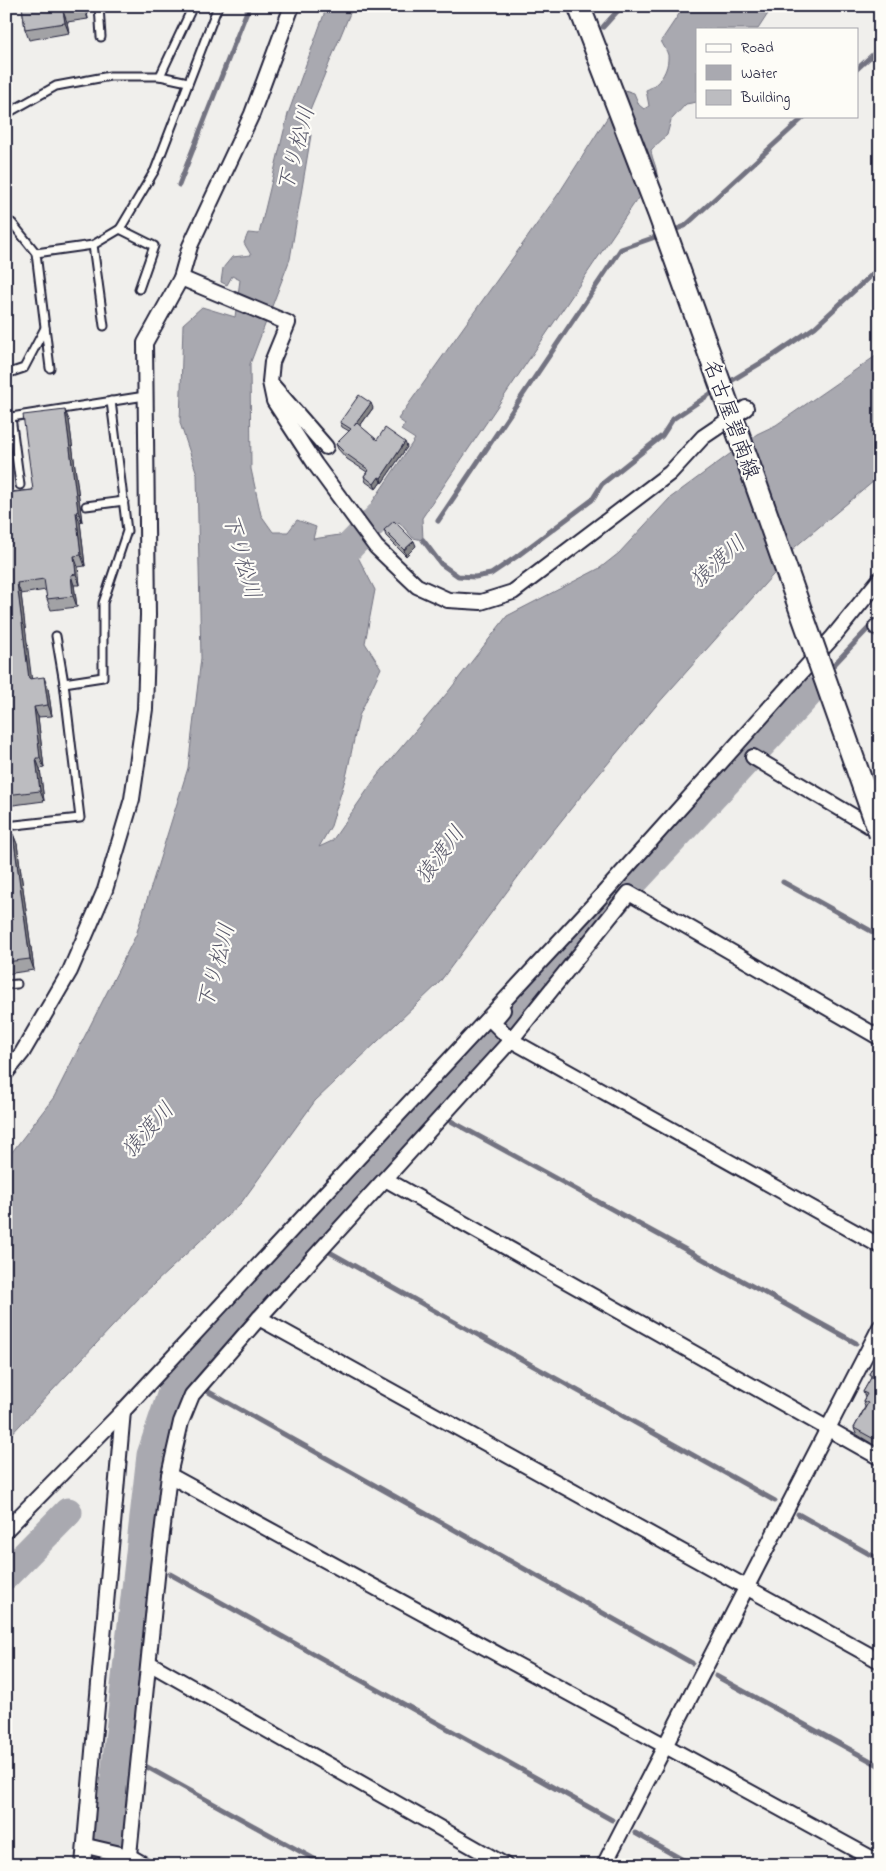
<svg xmlns="http://www.w3.org/2000/svg" width="886" height="1871" viewBox="0 0 886 1871" font-family="'Indie Flower','Klee One',sans-serif">
<style>
.water{fill:#a9a9b0;stroke:#737381}
.lines{fill:none;stroke-linecap:round;stroke-linejoin:round}
.stream{stroke:#737381;stroke-width:5}
.river{stroke:#a9a9b0;stroke-width:29}
.lane-casing{stroke:#22223b;stroke-width:11}
.street-casing{stroke:#22223b;stroke-width:18}
.primary-casing{stroke:#22223b;stroke-width:25}
.lane{stroke:#fdfcf7;stroke-width:7}
.street{stroke:#fdfcf7;stroke-width:14}
.primary{stroke:#fdfcf7;stroke-width:21}
.primary-bridge-casing{stroke:#22223b;stroke-width:25;stroke-linecap:butt}
.primary-bridge{stroke:#fdfcf7;stroke-width:21}
.wall{fill:#a2a2a5;stroke:#22223b}
.shaded-wall{fill:#848486;stroke:#22223b}
.building{fill:#bcbcc0;stroke:#22223b}
.labels{text-anchor:middle;stroke-width:4.5;stroke-linejoin:round;paint-order:stroke}
.street-label{font-size:21px;fill:#22223b;stroke:#fdfcf7}
.water-label{font-size:22px;font-style:italic;fill:#58586a;stroke:#fdfcf7}
</style>
<rect width="100%" height="100%" fill="#f0efec"/>
<filter id="ink" filterUnits="userSpaceOnUse"><feTurbulence type="fractalNoise" baseFrequency=".02" numOctaves="2"/><feDisplacementMap in="SourceGraphic" scale="10" xChannelSelector="R" yChannelSelector="G"/><feConvolveMatrix kernelMatrix="1 2 1 2 8 2 1 2 1" color-interpolation-filters="sRGB"/></filter>
<g filter="url(#ink)">
<!-- water -->
<g class="water">
<path d="M327 6H353L304 124 305 132 311 135 290 259 250 364 251 469 261 515 273 532H288L297 520 316 527 313 539 346 534 375 590 365 643 381 668 359 716 347 773 331 826 319 847 332 841 377 776 448 692 507 616 600 568 619 553 670 498 757 434 776 425 880 353V476L795 547 780 567 655 707 581 796 538 850 439 983 315 1101 241 1203 140 1297 6 1440V1160L54 1097 136 935 188 768 201 658 197 474 180 423 183 324 202 307 235 317 240 280 232 276 227 285 221 282 223 268 232 257 251 255 244 243 248 233 259 234 288 114Z"/>
<path d="M715 6H773L758 29H697V102L686 104 671 120 667 135 651 150C652 160 657 166 657 176L638 198 422 518 423 540 413 538 399 522 390 530 386 525 377 533 367 517 375 511 371 504 415 439 401 430 405 424 398 419 559 193 625 90 634 93 639 105 644 109 649 106 646 90C659 85 669 71 668 55 667 51 663 45 661 41L681 11 702 8 710 10Z"/>
</g>
<g class="lines">
<!-- stream -->
<g class="stream">
<path d="M603 27 622 6"/>
<path d="M857 69 880 48"/>
<path d="M179 185 249 6"/>
<path d="M669 232 685 226 805 116"/>
<path d="M726 384 774 355 815 327 880 267"/>
<path d="M438 521 621 249 661 235"/>
<path d="M423 540 441 564 458 576 475 577 491 574 516 557 592 500 602 484 662 436 673 419 716 390"/>
<path d="M828 671 880 616"/>
<path d="M810 692 820 681"/>
<path d="M783 882 880 936"/>
<path d="M429 1109 856 1343"/>
<path d="M308 1240 775 1501"/>
<path d="M182 1377 692 1663"/>
<path d="M798 1514 880 1560"/>
<path d="M140 1557 146 1560"/>
<path d="M170 1574 612 1820"/>
<path d="M716 1676 880 1766"/>
<path d="M118 1751 325 1865"/>
<path d="M635 1833 692 1865"/>
</g>
<!-- river -->
<g class="river">
<path d="M327 574 351 545 398 497"/>
<path d="M6 1575 68 1512"/>
<path d="M105 1865 151 1455 174 1386 496 1035 627 889 810 692"/>
</g>
<!-- lane casing -->
<g class="lane-casing">
<g id="lane">
<path d="M99 6 101 37"/>
<path d="M160 76 193 6"/>
<path d="M6 114 56 86 110 76H160L188 82"/>
<path d="M6 221 12 223 36 253"/>
<path d="M120 229 154 246 139 289"/>
<path d="M93 245 104 326"/>
<path d="M50 368 36 253 93 245 120 229 155 170 218 6"/>
<path d="M6 374 24 368 45 328"/>
<path d="M20 485 11 417 145 396"/>
<path d="M86 506 124 501"/>
<path d="M64 683 103 677V603L127 531 111 401"/>
<path d="M6 826 80 818 64 683 56 636"/>
<path d="M6 985 17 984"/>
</g>
</g>
<!-- street casing -->
<g class="street-casing">
<g id="street">
<path d="M181 278 288 323 272 362 270 382 274 401 315 464 376 547 417 586 448 600 481 602 513 592 670 473 703 437 746 408"/>
<path d="M273 386 326 447"/>
<path d="M876 627 880 629"/>
<path d="M753 757 880 832"/>
<path d="M503 1010 493 1022 511 1040 629 893 880 1038"/>
<path d="M6 1073 22 1053 70 971 105 890 132 799 145 709 148 615 145 343 181 278 190 246 252 114 292 6"/>
<path d="M385 1179 511 1040 880 1246"/>
<path d="M259 1318 880 1661"/>
<path d="M169 1475 880 1863"/>
<path d="M6 1530 123 1411 594 904 833 637 880 579"/>
<path d="M149 1663 505 1865"/>
<path d="M86 1846 129 1856 145 1865"/>
<path d="M83 1865 123 1411"/>
<path d="M128 1865 158 1567 169 1475 181 1422 192 1395 259 1318 385 1179 880 1458"/>
<path d="M604 1865 880 1327"/>
</g>
</g>
<!-- primary casing -->
<g class="primary-casing">
<path id="primary" d="M579 6 659 214 735 425"/>
</g>
<!-- lane -->
<use href="#lane" class="lane"/>
<!-- street -->
<use href="#street" class="street"/>
<!-- primary -->
<use href="#primary" class="primary"/>
<!-- primary-bridge casing -->
<g class="primary-bridge-casing">
<path id="primary-bridge" d="M735 425 880 834"/>
</g>
<!-- primary-bridge -->
<use href="#primary-bridge" class="primary-bridge"/>
</g>
<!-- wall -->
<g class="wall">
<path d="M22 6H86L88 19 67 22 69 33 29 40 25 29Z"/>
<path d="M373 408 360 426 377 440 407 447 382 483 381 482 376 489 366 482 364 476 367 472 347 459 338 449 336 444 349 431 342 427 340 422Z"/>
<path d="M69 420 82 522H80L85 566 78 567 80 585H74L77 607 51 610 47 599 46 590 21 594 31 679 48 688 52 716 38 717 44 768 40 769 44 801 6 806V473L9 492 33 490Z"/>
<path d="M384 530 416 546 406 556 386 536Z"/>
<path d="M13 834 17 844 34 970 6 974V835Z"/>
<path d="M877 1360 876 1446 856 1434 854 1428 865 1407 863 1401 865 1397 863 1392 871 1378 869 1374Z"/>
</g>
<!-- shaded-wall -->
<g class="shaded-wall">
<path d="M83 6H86L88 19 84 8Z"/>
<path d="M63 11 67 22 69 33 65 23Z"/>
<path d="M371 403 373 408 356 431 354 426Z"/>
<path d="M65 410 69 420 82 522 78 511Z"/>
<path d="M405 442 407 447 382 483 381 478Z"/>
<path d="M6 473 10 503 6 493Z"/>
<path d="M379 477 381 482 376 489 374 484Z"/>
<path d="M76 512 80 522 85 566 81 555Z"/>
<path d="M414 541 416 546 406 556 404 550Z"/>
<path d="M74 556 78 567 80 585 76 574Z"/>
<path d="M71 575 74 585 77 607 73 596Z"/>
<path d="M17 583 21 594 33 690 29 679Z"/>
<path d="M44 677 48 688 52 716 48 705Z"/>
<path d="M34 707 38 717 44 768 40 758Z"/>
<path d="M36 758 40 769 44 801 40 791Z"/>
<path d="M13 834 17 844 34 970 30 959Z"/>
<path d="M880 1428V1439L876 1446 874 1439Z"/>
</g>
<!-- building -->
<g class="building">
<path d="M22 6H83L84 8 63 11 65 23 25 29Z"/>
<path d="M359 395 371 403 354 426 357 423 377 440 385 428 405 442 381 478 379 477 374 484 364 476 369 470 345 453 336 444 351 429 340 422Z"/>
<path d="M65 410 78 511 76 512 81 555 74 556 76 574 71 575 73 596 47 599 44 579 17 583 29 679 44 677 48 705 34 707 40 758H36L40 791 6 795V493L33 490 23 415Z"/>
<path d="M394 521 414 541 404 550 384 530Z"/>
<path d="M13 834 30 959 6 962V835Z"/>
<path d="M877 1360 880 1361V1428L874 1439 854 1428 868 1403 863 1401 867 1394 863 1392 872 1376 869 1374Z"/>
</g>
</g>
<g class="labels">
<!-- street labels -->
<g class="street-label">
<text transform="translate(732 419) rotate(70)" y="7">名古屋碧南線</text>
</g>
<!-- water labels -->
<g class="water-label">
<text transform="translate(295 149) rotate(-75)" y="8">下り松川</text>
<text transform="translate(243 556) rotate(74)" y="8">下り松川</text>
<text transform="translate(717 561) rotate(-42)" y="8">猿渡川</text>
<text transform="translate(439 854) rotate(-53)" y="8">猿渡川</text>
<text transform="translate(215 966) rotate(-75)" y="8">下り松川</text>
<text transform="translate(147 1129) rotate(-48)" y="8">猿渡川</text>
</g>
</g>
<!-- margin -->
<rect width="886" height="1871" fill="none" stroke="#fdfcf7" stroke-width="25"/>
<rect x="12" y="12" width="861" height="1846" fill="none" stroke="#22223b" stroke-width="2" filter="url(#ink)"/>
<!-- legend -->
<rect x="696" y="28" width="162" height="90" fill="#fdfcf7" stroke="#a5a5ac"/>
<rect x="706" y="44" width="25" height="8" fill="#fdfcf7" stroke="#a5a5ac"/>
<text x="741" y="52" font-size="15" fill="#22223b">Road</text>
<rect x="706" y="65" width="25" height="15" fill="#a9a9b0" stroke="#a5a5ac"/>
<text x="741" y="78" font-size="15" fill="#22223b">Water</text>
<rect x="706" y="90" width="25" height="15" fill="#bcbcc0" stroke="#a5a5ac"/>
<text x="741" y="102" font-size="15" fill="#22223b">Building</text>
</svg>
